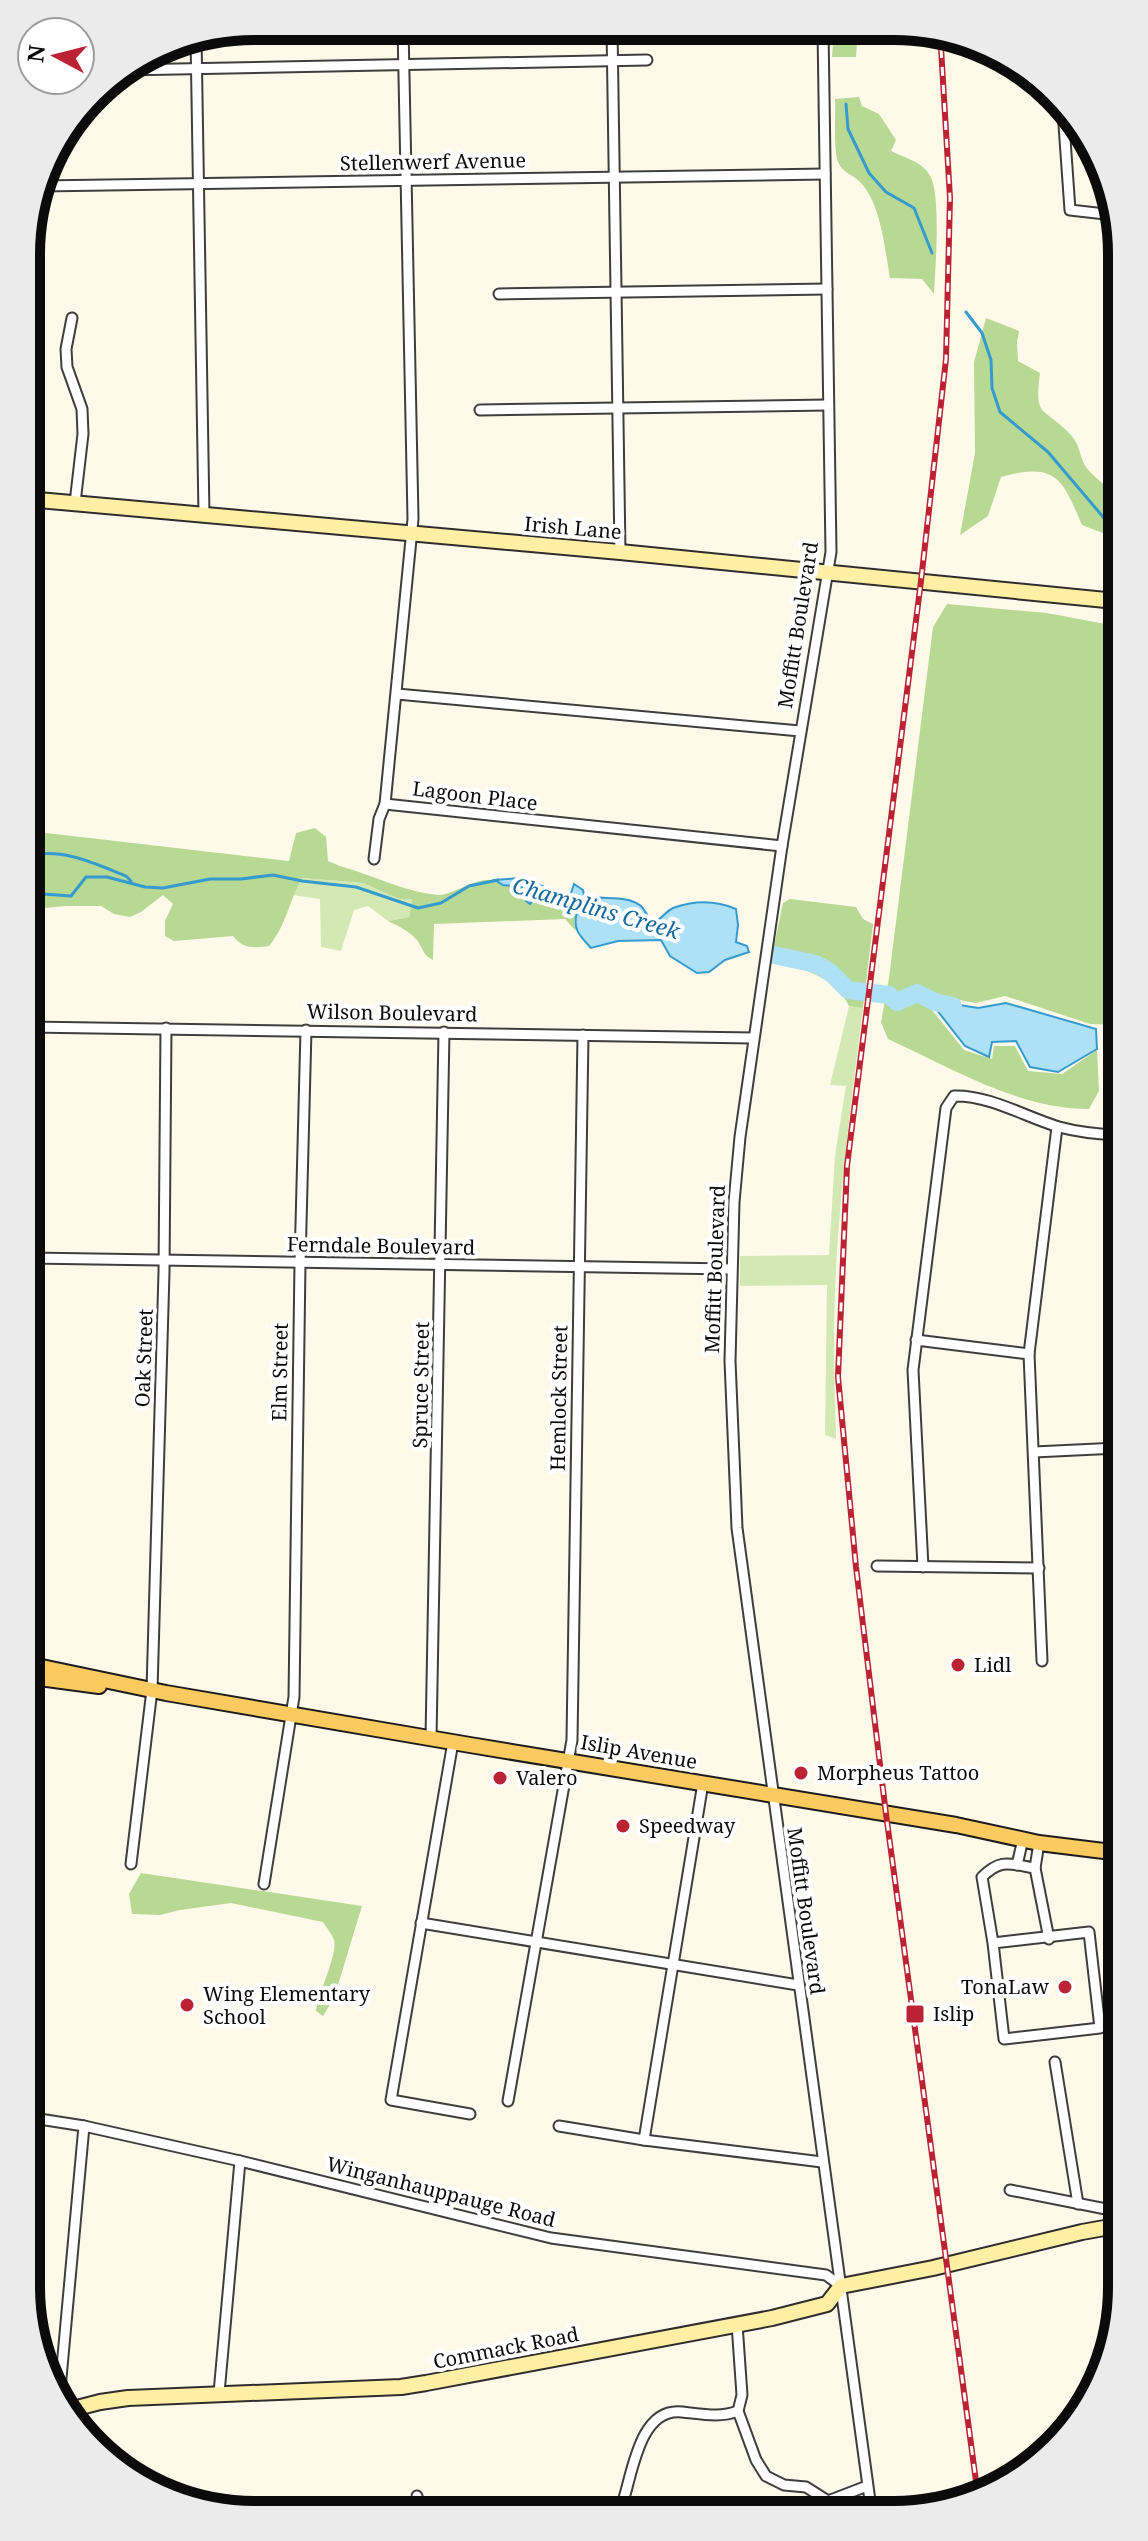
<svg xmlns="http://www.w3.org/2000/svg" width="1148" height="2541" viewBox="0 0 1148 2541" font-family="'Noto Serif',serif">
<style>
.green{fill:#d3e9b4}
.forest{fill:#b7d993}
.water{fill:#aee0f6;stroke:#359bce;stroke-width:2}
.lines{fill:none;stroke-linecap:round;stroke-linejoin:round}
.stream{stroke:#359bce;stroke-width:3}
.river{stroke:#aee0f6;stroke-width:18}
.street-casing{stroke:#3e3e3e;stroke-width:13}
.secondary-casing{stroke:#2d2d2d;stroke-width:18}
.primary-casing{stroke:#1c1c1c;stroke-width:18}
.street{stroke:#fff;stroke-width:9}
.secondary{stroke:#ffefa4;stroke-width:14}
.primary{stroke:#f9ca5f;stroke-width:14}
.rail-casing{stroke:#bb2334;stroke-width:6}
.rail{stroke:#fff;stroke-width:3;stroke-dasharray:9;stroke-linecap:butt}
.poi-dot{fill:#bb2334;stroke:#fff;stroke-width:3}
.labels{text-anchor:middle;stroke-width:8;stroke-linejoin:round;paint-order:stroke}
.street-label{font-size:20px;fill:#0b0b0b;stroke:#fff}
.poi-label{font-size:20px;fill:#0b0b0b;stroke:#fff;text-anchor:start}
.water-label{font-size:22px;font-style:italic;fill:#156a9c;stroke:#fff}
.rim{fill:none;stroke:#0b0b0b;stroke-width:10}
</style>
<rect width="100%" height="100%" fill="#fff9e9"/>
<!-- green -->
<g class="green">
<path d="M302 878 363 883 399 899H412L409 917 388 921 368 906 354 910 341 951 321 947 320 899 292 895Z"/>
<path d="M849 1006 863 1008C852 1095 841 1181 836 1268 833 1325 834 1382 836 1439L825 1435 827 1285 740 1286V1256L829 1255 835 1155 846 1086 830 1085Z"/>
</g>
<!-- forest -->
<g class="forest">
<path d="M834 30H858L856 57H832Z"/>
<path d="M859 97 862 106 879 114 896 140 891 151C903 157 922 162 929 174 942 192 935 270 934 294L922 279 890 278C885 250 881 204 861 183 853 174 843 174 838 162 833 147 836 115 835 99Z"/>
<path d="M986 318 1019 331 1017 342 1018 361 1040 373C1034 419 1043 406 1070 434 1081 445 1079 457 1086 467 1095 479 1108 484 1114 500 1119 514 1115 546 1115 562L1113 537 1082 525C1062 478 1056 462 1001 477L988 516 960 535 975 453 974 362Z"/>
<path d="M947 604 1047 613 1116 626 1117 1025 1090 1024 1005 996 976 1003 932 995 928 1005 964 1050 992 1059 994 1046H1015L1028 1071 1062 1074 1097 1050 1099 1091 1089 1109C1018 1109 952 1068 888 1039L881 1022 889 978 933 627Z"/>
<path d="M315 828 326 837 328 861 340 866C372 875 405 892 438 895 448 896 470 882 485 880 495 879 510 885 522 887L525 901 534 899 575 909 578 913 574 922 576 931 565 919 434 924 433 960C423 956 423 948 417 940 409 931 398 926 388 921L409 917 412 899H399L363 883 302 878C289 901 286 926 269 946 254 948 243 949 233 936L174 941 165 936V921L173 904 163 895 141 912 130 917 114 914 101 906H66L45 908 29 922V897L36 894 34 872 29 866V831L289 861 296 833Z"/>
<path d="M790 899 856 907 863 919 873 924 863 1008 849 1006C835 976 800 968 771 960L783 903Z"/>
<path d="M141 1873 362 1906 334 1998 323 2016 316 2011C318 1993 338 1954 334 1940 332 1934 326 1927 323 1922L231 1903 180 1910 160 1915 132 1914 129 1894Z"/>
</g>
<!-- water -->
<g class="water">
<path d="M520 878 564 894 571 893 574 884 583 890 584 895C601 901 626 894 641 906 645 910 648 917 652 922 663 920 664 912 673 908 695 900 715 900 736 909L738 925 736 942 747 946 749 952 725 960 709 972 697 973 670 956 661 940 618 941 591 948C580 936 572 929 577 913L575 910 534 899 530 904 526 901 522 887 503 885 495 880Z"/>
<path d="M929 1000 978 1008 1006 1003 1096 1029 1097 1049 1058 1072 1030 1067 1016 1041 992 1042 989 1057 965 1046Z"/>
</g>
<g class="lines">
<!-- stream -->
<g class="stream">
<path d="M846 104 848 129 869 173 886 192 914 208 932 253"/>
<path d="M966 312 982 333 991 360 992 388 1000 412 1048 452 1115 531"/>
<path d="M29 856C61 847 96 864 126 876L131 881"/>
<path d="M29 893 71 896 86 877H107L145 887 163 888 210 879H241L273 875 302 881 356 887 418 908 441 903 469 886 498 880"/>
</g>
<!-- river -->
<path class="river" d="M774 955 816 964 830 972 848 990 889 995 897 1002 917 993 935 1002 953 1006"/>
<!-- street casing -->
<g class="street-casing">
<g id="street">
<path d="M612 28 620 552"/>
<path d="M823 30 831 552 782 846 740 1137 734 1202 730 1361 737 1528 871 2508"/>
<path d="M196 37 204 515"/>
<path d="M124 70 647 60"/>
<path d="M1063 111 1070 210 1114 215"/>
<path d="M41 186 825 174"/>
<path d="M499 294 827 289"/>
<path d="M72 318 66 349 67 367 82 409 83 434 75 503"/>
<path d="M480 410 828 405"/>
<path d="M397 694 800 731"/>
<path d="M385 804 782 846"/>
<path d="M374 859 379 819 385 804 413 519 403 27"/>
<path d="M29 1027 753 1038"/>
<path d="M30 1258 731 1269"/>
<path d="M916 1340 1029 1354"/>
<path d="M1034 1452 1118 1448"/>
<path d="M877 1566 1039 1568"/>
<path d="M923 1567 913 1370 946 1108 954 1096C990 1095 1025 1117 1059 1127 1078 1132 1096 1134 1116 1135"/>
<path d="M1042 1661 1029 1354 1057 1127"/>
<path d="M1119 1672V1674"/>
<path d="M431 1738 444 1032"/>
<path d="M453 1742 391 2100 470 2114"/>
<path d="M1039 1843 1035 1868 1049 1939"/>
<path d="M131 1864 152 1690 164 1272 166 1028"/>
<path d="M1017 1865 1023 1839"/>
<path d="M264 1884 294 1697 300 1263 306 1030"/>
<path d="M421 1923 798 1985"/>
<path d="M993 1943 1089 1932 1100 2028 1004 2039 993 1943 982 1877C1001 1858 1010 1864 1035 1868"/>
<path d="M1055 2062 1078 2204"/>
<path d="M508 2101 572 1740 583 1035"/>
<path d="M33 2118 84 2126 240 2161 551 2238 826 2275 841 2286"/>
<path d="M559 2126 644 2140 822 2162"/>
<path d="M644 2140 703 1783"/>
<path d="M1010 2190 1106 2209 1121 2215"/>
<path d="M60 2389 84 2126"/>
<path d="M219 2393 240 2161"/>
<path d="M738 2411 756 2460 766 2476 784 2485 806 2487 828 2501"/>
<path d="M417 2496 419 2510"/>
<path d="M821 2508 828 2501 867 2486"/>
<path d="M624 2509V2498C633 2469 641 2407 682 2412 702 2414 720 2418 738 2411L742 2395 737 2324"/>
</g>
</g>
<!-- secondary casing -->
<g class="secondary-casing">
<g id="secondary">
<path d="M27 499 620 552 1116 601"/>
<path d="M1117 1035V1154"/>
<path d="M73 2409 100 2402 128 2398 401 2387 426 2383 772 2318 827 2304 841 2286 933 2268 1082 2232 1121 2225"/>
</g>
</g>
<!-- primary casing -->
<g class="primary-casing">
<g id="primary">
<path d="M32 1665 166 1693 470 1745 956 1825 1039 1843 1120 1853"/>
<path d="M32 1677 99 1686"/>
</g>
</g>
<!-- street -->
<use href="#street" class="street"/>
<!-- secondary -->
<use href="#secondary" class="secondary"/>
<!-- primary -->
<use href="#primary" class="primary"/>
<!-- rail casing -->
<g class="rail-casing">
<path id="rail" d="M940 31 950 198 946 359 921 581 847 1166 838 1377 856 1567 886 1814 978 2496"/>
</g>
<!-- rail -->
<use href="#rail" class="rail"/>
</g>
<!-- markers -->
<g class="poi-dot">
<circle cx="958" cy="1665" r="8"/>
<circle cx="801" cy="1773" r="8"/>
<circle cx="500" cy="1778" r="8"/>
<circle cx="623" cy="1826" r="8"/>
<circle cx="1065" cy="1987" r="8"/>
<circle cx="187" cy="2005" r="8"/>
<rect x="905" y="2004" width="20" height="20" rx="4"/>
</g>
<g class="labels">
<!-- street labels -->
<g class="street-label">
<text transform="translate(433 162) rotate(-1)" y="7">Stellenwerf Avenue</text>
<text transform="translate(573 528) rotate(5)" y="7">Irish Lane</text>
<text transform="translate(798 625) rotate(-81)" y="7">Moffitt Boulevard</text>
<text transform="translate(475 796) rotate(7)" y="7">Lagoon Place</text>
<text transform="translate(392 1013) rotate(1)" y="7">Wilson Boulevard</text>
<text transform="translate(381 1246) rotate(1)" y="7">Ferndale Boulevard</text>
<text transform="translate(715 1269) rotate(-88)" y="7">Moffitt Boulevard</text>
<text transform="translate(144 1358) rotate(-88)" y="7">Oak Street</text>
<text transform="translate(280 1372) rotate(-89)" y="7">Elm Street</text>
<text transform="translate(421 1385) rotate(-89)" y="7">Spruce Street</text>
<text transform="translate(559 1398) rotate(-89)" y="7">Hemlock Street</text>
<text transform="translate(639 1752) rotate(10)" y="7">Islip Avenue</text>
<text transform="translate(806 1911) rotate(82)" y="7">Moffitt Boulevard</text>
<text transform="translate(441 2192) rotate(14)" y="7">Winganhauppauge Road</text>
<text transform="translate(506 2348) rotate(-11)" y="7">Commack Road</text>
</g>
<!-- poi labels -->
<g class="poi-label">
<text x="974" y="1672">Lidl</text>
<text x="817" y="1780">Morpheus Tattoo</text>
<text x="516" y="1785">Valero</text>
<text x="639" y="1833">Speedway</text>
<text x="1049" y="1994" text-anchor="end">TonaLaw</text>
<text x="203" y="2001">Wing Elementary<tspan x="203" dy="23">School</tspan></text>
<text x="933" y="2021">Islip</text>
</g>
<!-- water labels -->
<g class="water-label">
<text transform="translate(596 908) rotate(16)" y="8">Champlins Creek</text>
</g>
</g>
<!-- crop -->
<path d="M0 0H1148V2541H0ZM254 40H894A214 214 0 0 1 1108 254V2287A214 214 0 0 1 894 2501H254A214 214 0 0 1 40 2287V254A214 214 0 0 1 254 40Z" fill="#ebebeb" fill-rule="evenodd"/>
<path class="rim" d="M254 40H894A214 214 0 0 1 1108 254V2287A214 214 0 0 1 894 2501H254A214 214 0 0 1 40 2287V254A214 214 0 0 1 254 40Z"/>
<!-- north arrow -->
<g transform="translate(56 56) rotate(277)"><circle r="38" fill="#ffffff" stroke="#9d9d9d" stroke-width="2"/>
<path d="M0-6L14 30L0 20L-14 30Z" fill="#bb2334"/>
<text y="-12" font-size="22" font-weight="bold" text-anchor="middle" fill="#0b0b0b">N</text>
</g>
</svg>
